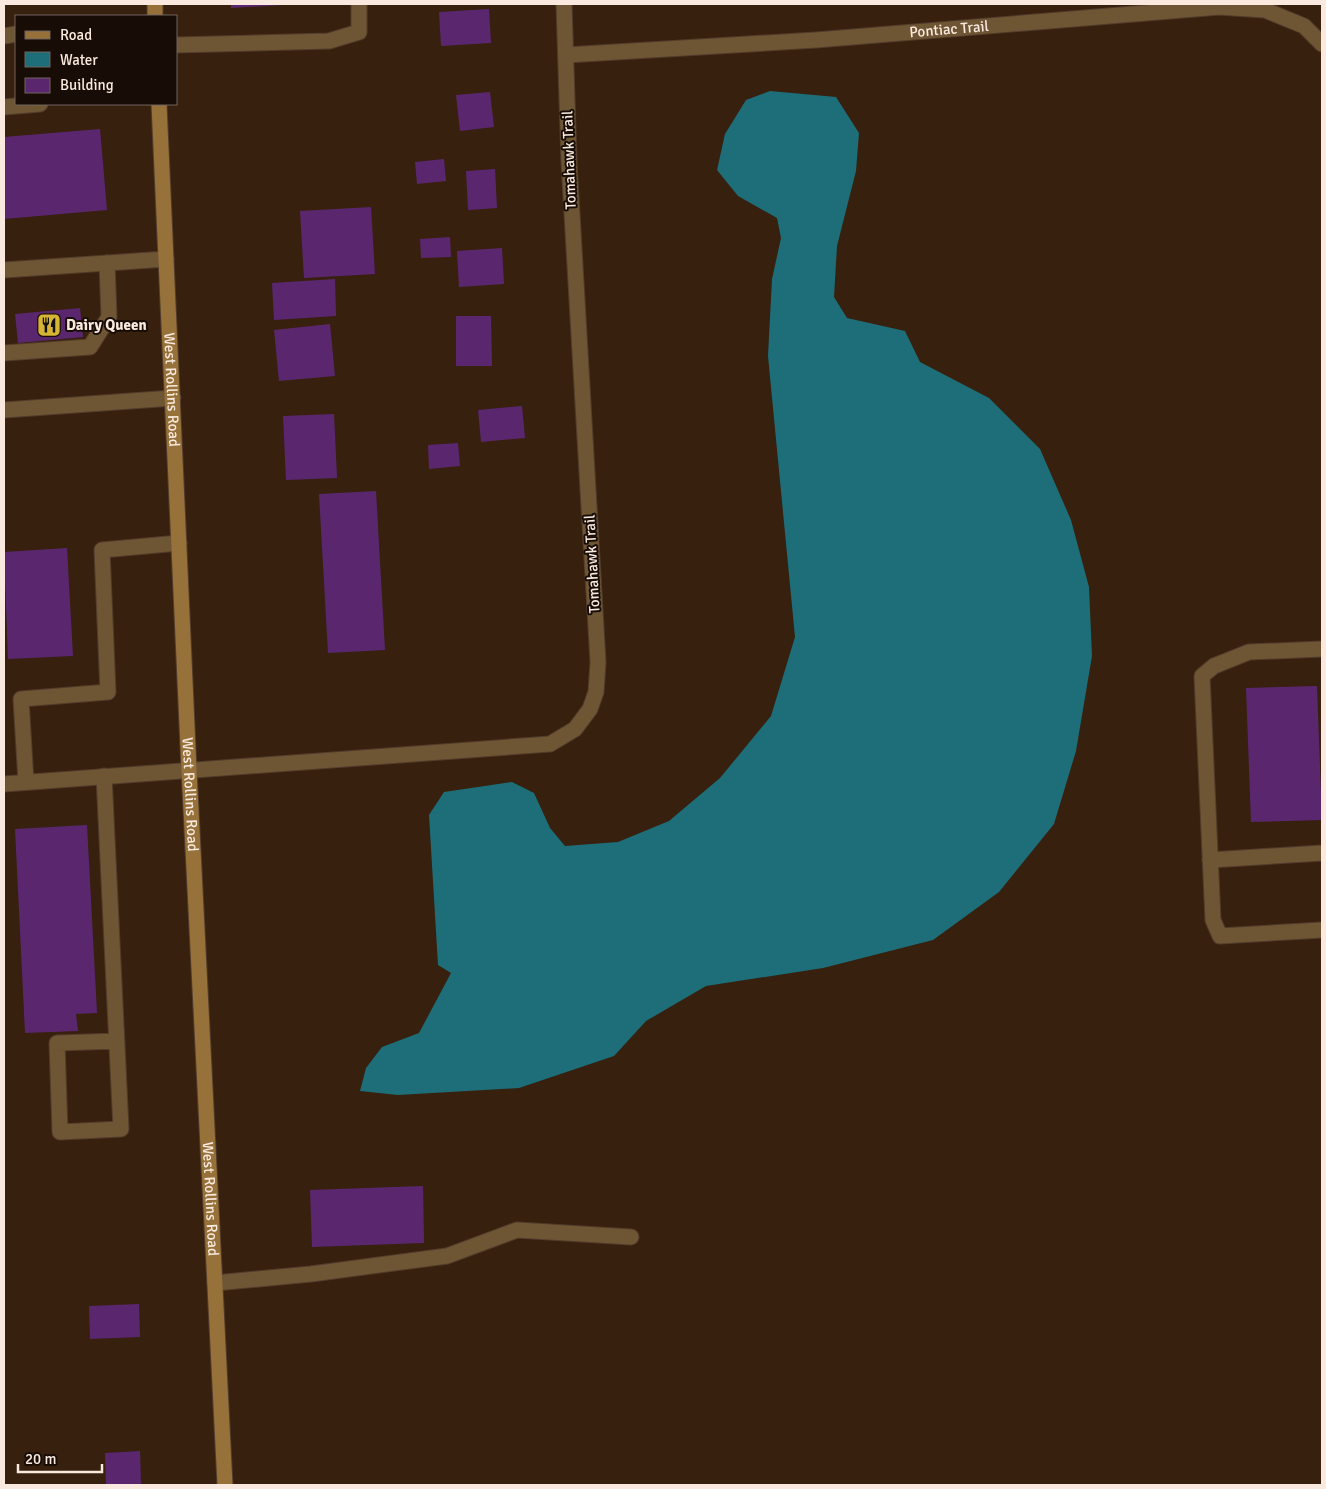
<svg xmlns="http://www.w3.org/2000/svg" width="1326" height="1489" viewBox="0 0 1326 1489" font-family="Signika,sans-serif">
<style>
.water{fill:#1d6e79}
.building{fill:#5a276f}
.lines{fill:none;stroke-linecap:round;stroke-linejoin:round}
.lane-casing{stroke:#523c2b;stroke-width:17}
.street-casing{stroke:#523c2b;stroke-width:17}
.secondary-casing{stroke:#523c2b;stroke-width:17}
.lane{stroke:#6e5635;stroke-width:15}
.street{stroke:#6e5635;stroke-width:15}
.secondary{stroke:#967139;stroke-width:15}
.labels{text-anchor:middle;stroke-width:4;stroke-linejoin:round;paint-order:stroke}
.street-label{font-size:15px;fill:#f9e9de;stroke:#170d06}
.poi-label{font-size:15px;font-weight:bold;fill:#f9e9de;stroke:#170d06;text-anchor:start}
</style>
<rect width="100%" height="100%" fill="#37200e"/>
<!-- water -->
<path class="water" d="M770 91 836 97 859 133 856 171 837 246 834 297 847 318 905 331 920 362 989 398 1040 449 1071 520 1089 587 1092 656 1076 751 1054 824 999 892 933 940 823 968 706 986 646 1021 614 1056 519 1088 398 1095 360 1091 366 1068 382 1047 419 1033 451 973 438 965 429 815 444 792 512 782 534 793 550 828 565 846 618 842 669 821 720 778 771 716 795 637 768 356 772 279 781 238 777 218 738 196 717 170 725 134 746 100Z"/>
<!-- building -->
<g class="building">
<path d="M231 4H282V5L231 8Z"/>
<path d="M489 9 491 43 441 46 439 12Z"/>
<path d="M490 92 494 127 460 131 456 95Z"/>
<path d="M100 129 107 210 4 219V137Z"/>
<path d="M444 159 446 181 417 184 415 162Z"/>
<path d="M495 169 497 208 468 210 466 171Z"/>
<path d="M371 207 375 274 304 278 300 211Z"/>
<path d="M450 237 451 257 421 258 420 239Z"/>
<path d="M502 248 504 284 459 287 457 251Z"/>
<path d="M335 279 336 316 274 320 272 283Z"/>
<path d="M80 308 83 337 18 343 15 314Z"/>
<path d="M456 316H491L492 366H456Z"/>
<path d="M330 324 335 376 279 381 274 330Z"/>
<path d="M522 406 525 438 481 442 478 410Z"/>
<path d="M334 414 337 478 286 480 283 416Z"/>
<path d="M458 443 460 466 429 469 428 445Z"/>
<path d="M376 491 385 650 328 653 319 494Z"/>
<path d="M67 548 73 656 8 659 4 552Z"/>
<path d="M1317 686 1322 820 1251 822 1246 688Z"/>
<path d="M87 825 97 1013 76 1014 78 1031 25 1033 15 829Z"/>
<path d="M423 1186 424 1243 312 1247 310 1190Z"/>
<path d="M139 1304 140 1337 90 1339 89 1306Z"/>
<path d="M140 1451 141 1485H106L105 1453Z"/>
</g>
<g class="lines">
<!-- lane casing -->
<g class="lane-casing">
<g id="lane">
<path d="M176 45 329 41 359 32V4"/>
<path d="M4 107 40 104"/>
<path d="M4 270 166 259"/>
<path d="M4 353 90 347 109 317 107 263"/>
<path d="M1322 649 1249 652 1214 666 1202 676 1213 920 1220 936 1322 930"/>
<path d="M104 776 121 1129 60 1132 57 1043 117 1041"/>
<path d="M26 782 21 699 108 692 102 550 179 543"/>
<path d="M1210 860 1322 853"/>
<path d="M215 1283 311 1274 447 1256 517 1230 631 1237"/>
</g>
</g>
<!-- street casing -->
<g class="street-casing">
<g id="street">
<path d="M4 36 16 34"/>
<path id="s1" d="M566 55 816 40 1219 7 1265 10 1304 26 1322 44"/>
<path d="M4 410 173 398"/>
<path d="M4 784 550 744 575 729 590 709 596 692 598 662 569 162 564 4"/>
</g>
</g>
<!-- secondary casing -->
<g class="secondary-casing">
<g id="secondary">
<path d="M155 4V16"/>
<path id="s2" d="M159 104 189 770 225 1485"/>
</g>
</g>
<!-- lane -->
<use href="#lane" class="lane"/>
<!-- street -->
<use href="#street" class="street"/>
<!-- secondary -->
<use href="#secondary" class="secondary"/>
</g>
<!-- icons -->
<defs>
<g id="restaurant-square" transform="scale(1.25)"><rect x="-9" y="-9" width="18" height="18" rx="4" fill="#d6b534" stroke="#170d06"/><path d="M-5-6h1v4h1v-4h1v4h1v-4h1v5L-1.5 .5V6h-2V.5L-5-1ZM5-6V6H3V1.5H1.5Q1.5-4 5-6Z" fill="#111"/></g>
</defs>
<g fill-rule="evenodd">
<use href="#restaurant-square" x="49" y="325"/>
</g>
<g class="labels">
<!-- street labels -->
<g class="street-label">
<text dy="5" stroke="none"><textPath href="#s1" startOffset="384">Pontiac Trail</textPath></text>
<text transform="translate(569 160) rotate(-92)" y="5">Tomahawk Trail</text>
<text dy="5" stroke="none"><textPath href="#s2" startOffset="286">West Rollins Road</textPath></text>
<text transform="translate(592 564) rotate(-93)" y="5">Tomahawk Trail</text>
<text dy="5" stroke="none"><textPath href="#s2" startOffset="691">West Rollins Road</textPath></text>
<text dy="5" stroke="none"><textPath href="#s2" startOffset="1096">West Rollins Road</textPath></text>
</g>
<!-- poi labels -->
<g class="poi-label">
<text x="66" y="330">Dairy Queen</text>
</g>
</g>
<!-- border -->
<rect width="1326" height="1489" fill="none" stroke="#f9e9de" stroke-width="10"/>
<!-- legend -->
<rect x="15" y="15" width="162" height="90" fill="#170d06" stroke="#71655c"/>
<rect x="25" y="31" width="25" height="8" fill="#967139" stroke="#71655c"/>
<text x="60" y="40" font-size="15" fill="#f9e9de">Road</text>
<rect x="25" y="52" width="25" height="15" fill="#1d6e79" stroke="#71655c"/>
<text x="60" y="65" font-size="15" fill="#f9e9de">Water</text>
<rect x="25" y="78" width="25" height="15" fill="#5a276f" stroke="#71655c"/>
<text x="60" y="90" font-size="15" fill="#f9e9de">Building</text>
<!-- scale -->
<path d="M18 1464v8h84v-8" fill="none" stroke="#f9e9de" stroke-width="2.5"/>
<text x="25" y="1464" font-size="15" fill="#f9e9de" stroke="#170d06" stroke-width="4" paint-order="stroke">20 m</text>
</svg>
